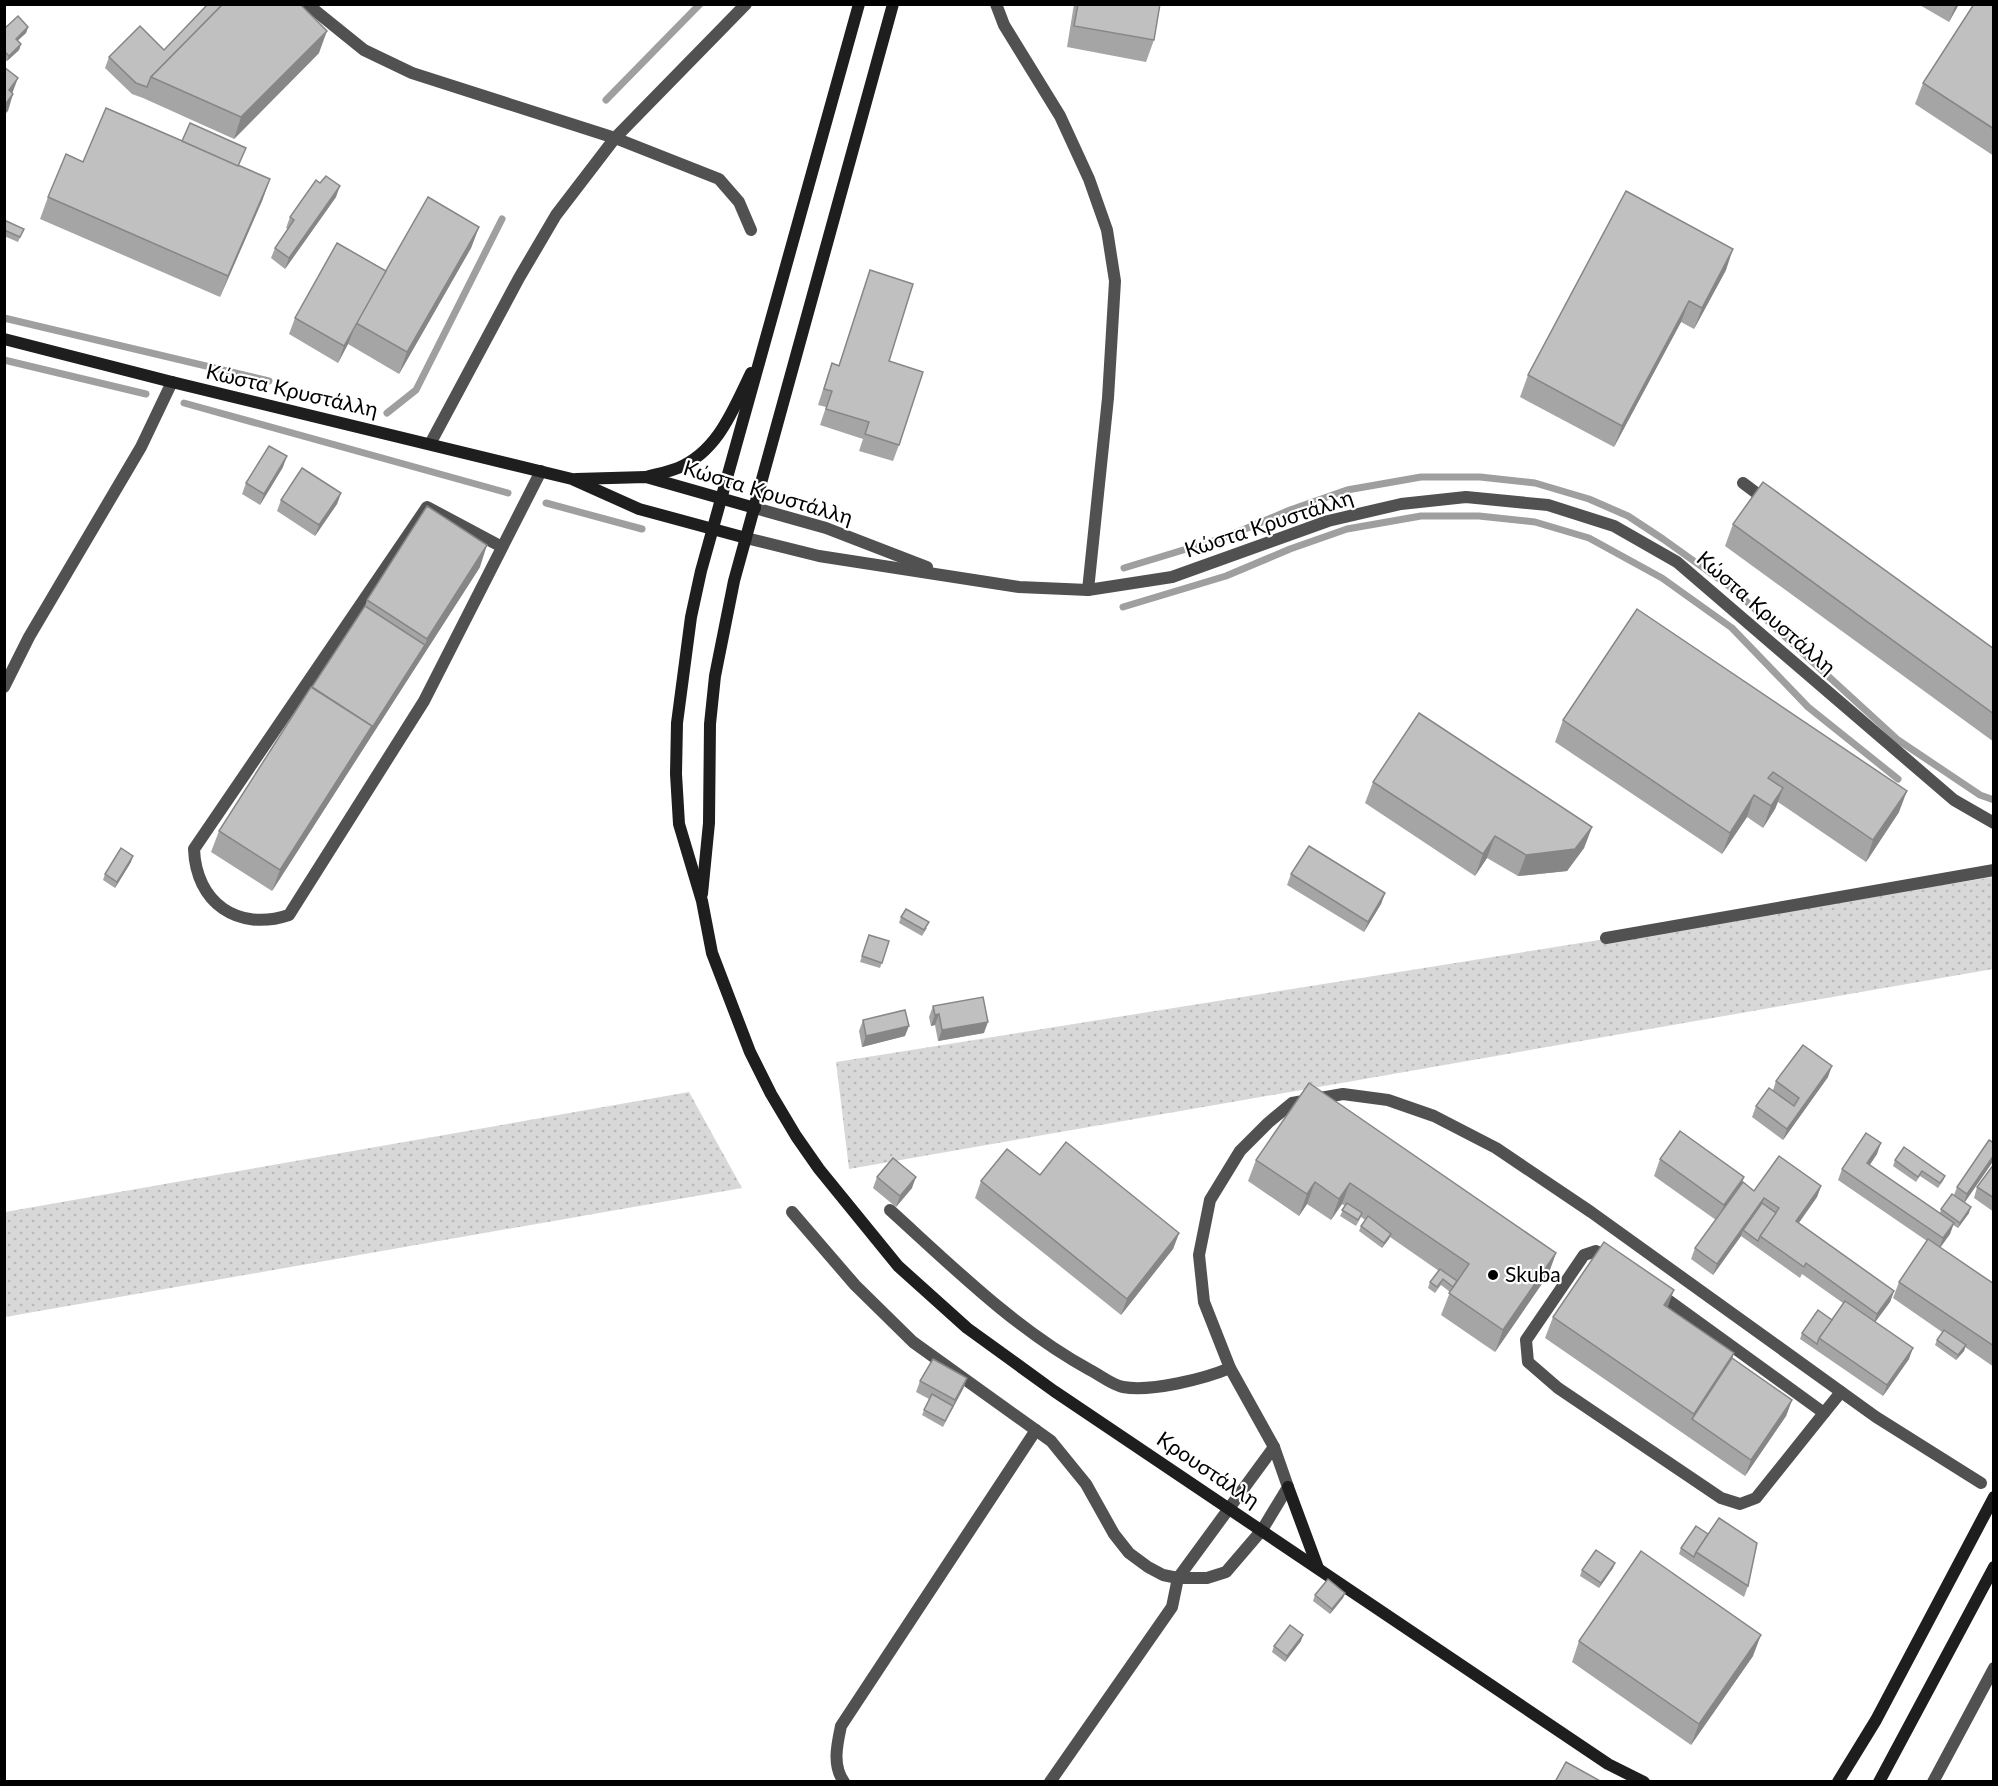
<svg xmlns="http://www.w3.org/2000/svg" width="1998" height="1786" viewBox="0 0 1998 1786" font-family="Lato,sans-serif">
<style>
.grass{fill:url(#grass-dots)}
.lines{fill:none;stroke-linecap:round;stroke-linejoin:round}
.stream{stroke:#9f9f9f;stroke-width:7}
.lane{stroke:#515151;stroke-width:12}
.street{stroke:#515151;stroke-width:12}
.secondary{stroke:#1e1e1e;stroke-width:12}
.wall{fill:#a5a5a5}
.shaded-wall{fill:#868686}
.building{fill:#c0c0c0;stroke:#868686;stroke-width:1.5}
.poi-dot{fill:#000;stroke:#fff;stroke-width:2}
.labels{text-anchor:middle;stroke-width:4.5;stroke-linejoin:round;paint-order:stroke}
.street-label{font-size:21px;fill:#000;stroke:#fff}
.poi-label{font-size:21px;fill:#000;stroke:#fff;text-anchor:start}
</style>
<defs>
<pattern id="grass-dots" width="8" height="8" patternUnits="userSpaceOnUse" patternTransform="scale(1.5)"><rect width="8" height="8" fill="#d8d8d8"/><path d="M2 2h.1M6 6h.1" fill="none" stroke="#b8b8b8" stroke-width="1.8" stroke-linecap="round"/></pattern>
</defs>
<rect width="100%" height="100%" fill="#fff"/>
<!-- grass -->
<g class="grass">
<path d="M1993 877V969L849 1169 836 1062Z"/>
<path d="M689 1092 742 1188 5 1317V1212Z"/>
</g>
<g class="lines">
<!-- stream -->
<g class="stream">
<path d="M606 100 700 4"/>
<path d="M4 318 269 381"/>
<path d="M4 360 146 394"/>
<path d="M184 403 508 493"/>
<path d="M387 413 416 390 502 219"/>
<path d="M546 503 642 529"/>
<path d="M1124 568 1226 537 1290 510 1347 490 1421 477H1480L1535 483 1589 499 1628 516 1663 539 1733 589 1898 740 1980 795 1994 800"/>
<path d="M1123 607 1226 576 1290 549 1347 529 1421 516H1479L1535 522 1589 538 1662 578 1732 628 1808 707 1898 779"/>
</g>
<!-- lane -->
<g class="lane">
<path d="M307 4 364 50 412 73 615 138 719 179 739 202 751 230"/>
<path d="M1743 483 1767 501"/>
<path d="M502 547 427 507 194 849C196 903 238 932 289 915L424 701 541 471"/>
<path d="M4 687 29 637 141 447 172 382"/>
<path d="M1611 1259 1596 1251 1584 1255 1526 1340 1528 1362 1558 1388 1721 1498 1740 1504 1756 1498 1824 1413"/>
<path d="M1657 1292 1824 1413 1841 1392"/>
<path d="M844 1782C832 1765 837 1745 841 1726L1036 1430"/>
<path d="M1050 1782 1172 1607 1178 1578"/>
</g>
<!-- street -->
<g class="street">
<path d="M996 4 1004 25 1060 116 1089 179 1107 230 1115 281 1108 398 1088 590"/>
<path d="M430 444 519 278 556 215 615 138 746 4"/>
<path d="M755 508 826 528 927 567"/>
<path d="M746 538 819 556 1019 587 1088 590 1172 577 1328 521 1401 504 1466 497 1548 505 1614 526 1677 562 1954 800 1994 823"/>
<path d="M1606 938 1994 870"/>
<path d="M890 1210C953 1267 1015 1329 1090 1370 1100 1375 1112 1385 1123 1387 1151 1392 1204 1379 1230 1368"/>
<path d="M792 1212 855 1285 913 1342 1051 1441 1086 1484 1114 1534 1129 1553 1148 1567 1163 1575 1178 1578H1207L1226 1572 1262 1530 1288 1487 1274 1447 1230 1368 1204 1302 1199 1255 1210 1200 1240 1151 1268 1123 1292 1103 1343 1094 1388 1100 1434 1116 1496 1148 1591 1212 1876 1417 1981 1483"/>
<path d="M1178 1578 1274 1447"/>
<path d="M1933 1782 1994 1668"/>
</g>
<!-- secondary -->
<g class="secondary">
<path d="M859 4 701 571 691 617 677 723 676 774 679 824 702 901 712 953 750 1052 771 1094 796 1136 819 1169 898 1266 967 1328 1054 1391 1608 1764 1644 1782"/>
<path d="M4 339 172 382 572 479 639 509 746 538"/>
<path d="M646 477C657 474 668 472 678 468 718 451 733 410 751 373"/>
<path d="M576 479 646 477 755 508"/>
<path d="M702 894 709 823 710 724 715 676 734 581 893 4"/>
<path d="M1288 1487 1318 1568"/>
<path d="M1838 1782 1876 1720 1994 1497"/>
<path d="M1879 1782 1994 1567"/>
</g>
</g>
<!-- wall -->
<g class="wall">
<path d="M1074 4H1160L1154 40 1146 62 1067 47Z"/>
<path d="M1918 4H1959L1949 22Z"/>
<path d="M1994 4V156L1915 104 1923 83Z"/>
<path d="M28 27 26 33 17 41 21 44 19 50 7 61 4 59V29Z"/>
<path d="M164 50 319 53 234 139 143 98 132 94 105 68 109 57Z"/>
<path d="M83 162 239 166 270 179 262 201 220 297 40 219 48 197Z"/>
<path d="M336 197 285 269 271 258 275 248 288 229 286 228 290 217Z"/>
<path d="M4 220 24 229 18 242 4 236Z"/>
<path d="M479 227 471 248 399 374 348 344 338 363 289 334 295 318 386 271Z"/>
<path d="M870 270 889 361 899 445 893 461 859 451 863 439 820 425 826 407 818 405 826 380 832 363 839 365Z"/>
<path d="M1726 270 1694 329 1681 322 1614 447 1520 397 1528 375Z"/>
<path d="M283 467 260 505 242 494 246 483Z"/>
<path d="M341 493 337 504 315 536 277 511 281 500Z"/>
<path d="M1733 524 1994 649V742L1725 546Z"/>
<path d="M480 567 272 891 211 852 219 831 365 606 367 600Z"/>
<path d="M1637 609 1899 812 1866 862 1778 802 1775 809 1763 828 1747 817 1722 854 1555 742 1563 720Z"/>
<path d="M1373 782 1592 827 1584 848 1567 871 1518 876 1487 858 1475 876 1365 803Z"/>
<path d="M131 862 115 888 103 880 105 874Z"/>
<path d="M1291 874 1385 893 1381 904 1364 932 1287 885Z"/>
<path d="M901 917 927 928 922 936 899 923Z"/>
<path d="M869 935 889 941 880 968 860 962Z"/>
<path d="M933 1006 984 1033 938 1041 935 1025 931 1026 929 1017Z"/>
<path d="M863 1020 905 1036 862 1047 859 1031Z"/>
<path d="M1828 1077 1783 1140 1752 1117 1756 1106 1773 1090 1776 1081Z"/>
<path d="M1309 1083 1556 1253 1548 1275 1495 1352 1441 1315 1450 1292 1441 1285 1435 1293 1428 1288 1430 1282 1439 1271 1390 1237 1382 1248 1359 1231 1361 1226 1365 1220 1361 1217 1356 1226 1340 1216 1345 1206 1342 1204 1331 1220 1307 1204 1299 1216 1248 1181 1256 1160Z"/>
<path d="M1994 1143V1160L1964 1202 1969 1213 1958 1228 1953 1225 1950 1234 1940 1248 1994 1284V1367L1965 1347 1964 1351 1956 1360 1935 1345 1937 1340 1942 1332 1893 1298 1899 1282 1927 1241 1838 1180 1842 1169 1877 1154 1870 1165 1940 1213 1941 1209 1954 1195 1957 1187Z"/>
<path d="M1660 1159 1743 1182 1754 1191 1821 1186 1817 1197 1799 1223 1894 1291 1890 1302 1875 1322 1909 1359 1883 1396 1800 1339 1802 1333 1832 1320 1843 1303 1802 1274 1800 1278 1741 1236 1713 1275 1691 1259 1695 1248 1716 1220 1654 1176Z"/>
<path d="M1895 1160 1945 1176 1943 1181 1938 1188 1920 1176 1916 1182 1893 1166Z"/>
<path d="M1994 1164V1212L1974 1198 1977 1187Z"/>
<path d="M1040 1175 1179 1233 1173 1249 1121 1315 975 1198 981 1181Z"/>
<path d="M877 1177 912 1188 896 1207 873 1188Z"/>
<path d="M1667 1307 1732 1358 1792 1400 1786 1416 1745 1476 1545 1338 1553 1317Z"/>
<path d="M967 1378 963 1389 943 1427 922 1415 929 1399 916 1392 920 1381Z"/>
<path d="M1708 1534 1748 1586 1744 1597 1679 1554 1681 1548Z"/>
<path d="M1613 1568 1599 1588 1580 1576 1582 1570Z"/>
<path d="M1345 1593 1343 1598 1330 1614 1313 1601 1315 1595Z"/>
<path d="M1301 1641 1285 1662 1272 1652 1274 1646Z"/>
<path d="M1579 1641 1753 1656 1691 1745 1572 1662Z"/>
</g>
<!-- shaded-wall -->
<g class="shaded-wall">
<path d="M1956 4H1959L1949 22Z"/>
<path d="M28 27 26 33 14 44 16 39Z"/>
<path d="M327 31 319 53 234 139 241 117Z"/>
<path d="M21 44 19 50 7 61 9 56Z"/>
<path d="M18 78 12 94 9 90Z"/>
<path d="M13 94 8 111 4 115V106Z"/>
<path d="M270 179 262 201 220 297 228 276Z"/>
<path d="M340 186 336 197 285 269 289 258Z"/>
<path d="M479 227 471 248 399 374 407 352Z"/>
<path d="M1733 249 1726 270 1694 329 1702 308Z"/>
<path d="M1689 301 1681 322 1614 447 1622 426Z"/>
<path d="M354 329 348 344 338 363 344 346Z"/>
<path d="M287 456 283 467 260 505 264 494Z"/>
<path d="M341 493 337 504 315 536 319 525Z"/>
<path d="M487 545 480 567 272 891 280 870 372 726 425 645 427 639Z"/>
<path d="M1783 788 1775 809 1763 828 1771 806Z"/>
<path d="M1907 791 1899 812 1866 862 1873 840Z"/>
<path d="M1754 795 1747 817 1722 854 1730 833Z"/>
<path d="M1592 827 1584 848 1567 871 1518 876 1526 855Z"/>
<path d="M1495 836 1487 858 1475 876 1483 854Z"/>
<path d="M133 856 131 862 115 888 117 882Z"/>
<path d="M1385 893 1381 904 1364 932 1368 922Z"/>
<path d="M939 1014 935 1025 931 1026 935 1015Z"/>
<path d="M988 1022 984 1033 938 1041 942 1030Z"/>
<path d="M909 1026 905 1036 862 1047 866 1036Z"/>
<path d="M1832 1066 1828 1077 1783 1140 1787 1129Z"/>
<path d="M1881 1143 1877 1154 1863 1174 1867 1163Z"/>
<path d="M1994 1155V1160L1963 1205 1967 1194Z"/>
<path d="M916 1177 912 1188 896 1207 900 1196Z"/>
<path d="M1744 1177 1739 1193 1718 1221 1724 1205Z"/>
<path d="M1315 1182 1307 1204 1299 1216 1307 1194Z"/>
<path d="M1350 1183 1342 1204 1331 1220 1339 1199Z"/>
<path d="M1821 1186 1817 1197 1792 1232 1796 1221Z"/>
<path d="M1764 1198 1760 1209 1743 1230 1741 1236 1713 1275 1717 1264Z"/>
<path d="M1971 1207 1969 1213 1958 1228 1960 1223Z"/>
<path d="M1954 1223 1950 1234 1939 1249 1943 1238Z"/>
<path d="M1179 1233 1173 1249 1121 1315 1127 1299Z"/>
<path d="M1391 1234 1389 1239 1382 1248 1384 1243Z"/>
<path d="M1556 1253 1548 1275 1495 1352 1503 1330Z"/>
<path d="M1674 1290 1666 1312 1664 1305Z"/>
<path d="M1894 1291 1890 1302 1873 1325 1877 1314Z"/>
<path d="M1966 1345 1964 1351 1956 1360 1958 1355Z"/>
<path d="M1913 1348 1909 1359 1883 1396 1887 1385Z"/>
<path d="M1734 1353 1727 1375 1692 1419 1694 1414Z"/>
<path d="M967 1378 963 1389 951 1411 955 1400Z"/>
<path d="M1792 1400 1786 1416 1745 1476 1751 1460Z"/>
<path d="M1615 1563 1613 1568 1599 1588 1601 1583Z"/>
<path d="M1345 1593 1343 1598 1330 1614 1332 1609Z"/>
<path d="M1303 1635 1301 1641 1285 1662 1287 1656Z"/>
<path d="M1761 1635 1753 1656 1691 1745 1699 1724Z"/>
</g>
<!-- building -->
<g class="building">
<path d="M208 4H223L151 77 147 87 136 83 109 57 140 26 164 50Z"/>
<path d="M223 4H300L327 31 241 117 151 77Z"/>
<path d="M1078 4H1160L1154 40 1074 26Z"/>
<path d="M1974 4H1994V129L1923 83Z"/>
<path d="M18 16 28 27 16 39 21 44 9 56 4 51V29Z"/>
<path d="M4 67 18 78 9 90 13 94 4 106Z"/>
<path d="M106 108 270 179 228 276 48 197 66 154 83 162Z"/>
<path d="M190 123 246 148 238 166 182 141Z"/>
<path d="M326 176 340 186 289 258 275 248 294 220 290 217 316 180 320 183Z"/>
<path d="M1626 191 1733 249 1702 308 1689 301 1622 426 1528 375Z"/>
<path d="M428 197 479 227 407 352 356 323Z"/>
<path d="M4 220 24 229 20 237 4 230Z"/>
<path d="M337 243 386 271 344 346 295 318Z"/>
<path d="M870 270 913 284 889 361 923 372 899 445 865 434 869 422 826 409 832 391 824 389 832 363 839 366Z"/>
<path d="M269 446 287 456 264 494 246 483Z"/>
<path d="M302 468 341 493 319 525 281 500Z"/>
<path d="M1763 482 1994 649V714L1733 524Z"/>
<path d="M427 506 487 545 427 639 367 600Z"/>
<path d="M365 606 425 645 370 731 372 726 312 687Z"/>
<path d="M1637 609 1907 791 1873 840 1773 772 1768 778 1783 788 1771 806 1754 795 1730 833 1563 720Z"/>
<path d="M311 687 372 726 280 870 219 831Z"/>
<path d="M1419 713 1592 827 1575 849 1526 855 1495 836 1483 854 1373 782Z"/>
<path d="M1309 846 1385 893 1368 922 1291 874Z"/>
<path d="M121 848 133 856 117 882 105 874Z"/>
<path d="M906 909 929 922 924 930 901 917Z"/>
<path d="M869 935 889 941 882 963 862 956Z"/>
<path d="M983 997 988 1022 942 1030 939 1014 935 1015 933 1006Z"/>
<path d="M905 1010 909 1026 866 1036 863 1020Z"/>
<path d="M1803 1045 1832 1066 1787 1129 1756 1106 1769 1088 1794 1106 1799 1098 1776 1081Z"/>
<path d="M1309 1083 1556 1253 1503 1330 1449 1293 1469 1264 1350 1183 1339 1199 1315 1182 1307 1194 1256 1160Z"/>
<path d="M1680 1131 1744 1177 1724 1205 1660 1159Z"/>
<path d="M1866 1133 1881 1143 1867 1163 1954 1223 1943 1238 1842 1169Z"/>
<path d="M1989 1140 1994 1143V1155L1967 1194 1957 1187Z"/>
<path d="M1066 1142 1179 1233 1127 1299 981 1181 1007 1149 1040 1175Z"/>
<path d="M1904 1147 1945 1176 1940 1183 1922 1171 1918 1177 1895 1160Z"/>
<path d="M1779 1156 1821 1186 1796 1221 1894 1291 1877 1314 1806 1263 1804 1267 1760 1236 1779 1208 1764 1198 1717 1264 1695 1248 1743 1182 1754 1191Z"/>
<path d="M893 1158 916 1177 900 1196 877 1177Z"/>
<path d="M1994 1164V1198L1977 1187Z"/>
<path d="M1952 1194 1971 1207 1960 1223 1941 1209Z"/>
<path d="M1347 1203 1362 1213 1358 1220 1342 1210Z"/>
<path d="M1762 1203 1776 1213 1760 1236 1758 1241 1743 1230Z"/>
<path d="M1368 1216 1391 1234 1384 1243 1361 1226Z"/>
<path d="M1928 1239 1994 1284V1346L1899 1282Z"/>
<path d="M1604 1242 1674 1290 1664 1305 1734 1353 1694 1414 1553 1317Z"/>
<path d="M1440 1269 1457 1281 1453 1287 1443 1279 1437 1287 1430 1282Z"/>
<path d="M1845 1301 1913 1348 1887 1385 1819 1338Z"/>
<path d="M1818 1310 1832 1320 1819 1338 1817 1344 1802 1333Z"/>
<path d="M1944 1330 1966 1345 1958 1355 1937 1340Z"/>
<path d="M1732 1358 1792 1400 1751 1460 1692 1419Z"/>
<path d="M933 1359 967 1378 955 1400 920 1381Z"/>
<path d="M932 1394 953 1406 945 1421 924 1410Z"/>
<path d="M1719 1518 1757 1543 1748 1586 1696 1552Z"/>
<path d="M1696 1526 1708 1534 1696 1552 1694 1557 1681 1548Z"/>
<path d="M1596 1550 1615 1563 1601 1583 1582 1570Z"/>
<path d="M1641 1551 1761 1635 1699 1724 1579 1641Z"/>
<path d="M1328 1579 1345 1593 1332 1609 1315 1595Z"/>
<path d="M1290 1625 1303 1635 1287 1656 1274 1646Z"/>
<path d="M1566 1762 1602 1782H1555Z"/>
</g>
<!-- markers -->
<circle class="poi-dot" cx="1493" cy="1275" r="6"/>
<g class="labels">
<!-- street labels -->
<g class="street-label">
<text transform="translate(292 391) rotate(13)" y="7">Κώστα Κρυστάλλη</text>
<text transform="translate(768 493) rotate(17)" y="7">Κώστα Κρυστάλλη</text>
<text transform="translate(1269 524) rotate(-18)" y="7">Κώστα Κρυστάλλη</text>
<text transform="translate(1766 613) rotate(41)" y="7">Κώστα Κρυστάλλη</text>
<text transform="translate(1208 1470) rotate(34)" y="7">Κρουστάλλη</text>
</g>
<!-- poi labels -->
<g class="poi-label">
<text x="1505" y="1282">Skuba</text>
</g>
</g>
<!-- border -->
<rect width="1998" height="1786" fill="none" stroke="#000000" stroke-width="12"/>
</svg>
